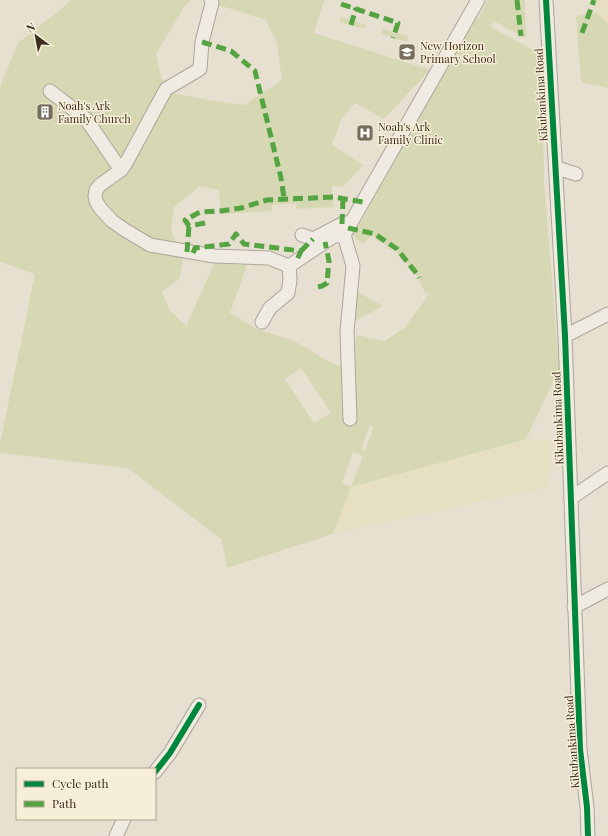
<svg xmlns="http://www.w3.org/2000/svg" width="608" height="836" viewBox="0 0 608 836" font-family="'Playfair Display',serif">
<style>
.farmland{fill:#e6dfc2}
.green{fill:#d6d7b3;fill-rule:evenodd}
.lines{fill:none;stroke-linecap:round;stroke-linejoin:round}
.minor-casing{stroke:#ada599;stroke-width:15}
.minor{stroke:#efebe3;stroke-width:13}
.quiet{stroke:#54a441;stroke-width:5;stroke-dasharray:10 5;stroke-linecap:butt}
.cycleway-casing{stroke:#f7eed8;stroke-width:8}
.cycleway{stroke:#00873e;stroke-width:6}
.labels{text-anchor:middle;stroke-width:3;stroke-linejoin:round;paint-order:stroke}
.poi-label{font-size:11px;fill:#3d2e20;stroke:#f7eed8;text-anchor:start}
.street-label{font-size:11px;fill:#3d2e20;stroke:#f7eed8}
</style>
<rect width="100%" height="100%" fill="#e7e0d1"/>
<!-- farmland -->
<g class="farmland">
<path d="M596 0H608V23L596 13Z"/>
<path d="M526 439 552 441 549 487 333 534 351 487Z"/>
</g>
<!-- green -->
<g class="green">
<path d="M72 0H191L184 7 156 54 161 77 176 94 208 100 244 105 282 80 277 44 266 20 212 3 211 0H324L314 33 430 70 384 119 355 103 341 120 332 145 363 165 343 187 332 186 333 207 296 209V203L272 205V211L221 214 219 190 200 186 174 207 171 230 183 261 179 279 162 292 169 309 186 326 214 264 247 265 230 313 257 329 294 341 328 361 354 372 356 335 385 341 405 327 430 293 428 292 426 294 416 275 395 250 390 249 384 243H380L373 235 362 244 352 234 361 222 474 17 478 19 488 0H525L526 37 521 36 494 21 491 27 542 55 544 181 559 369 526 439 351 487 333 534 227 568 222 540 128 468 0 453V444L35 274 0 262V87L18 43ZM301 368 331 413 314 423 285 379ZM370 426 374 427 365 450 361 448ZM353 452 363 456 351 487 342 483Z"/>
<path d="M596 13 608 23V88L581 82 576 16Z"/>
<path d="M341 17 366 25 365 29 339 22Z"/>
<path d="M383 29 408 36 407 42 382 34Z"/>
<path d="M354 290 383 306 353 322Z"/>
</g>
<g class="lines">
<!-- minor casing -->
<g class="minor-casing">
<g id="minor">
<path d="M211 0 212 3 202 42 200 69 166 89 126 163 121 170 100 185 96 190 95 196 96 201 100 208 112 221 125 230 150 245 214 256 269 258 289 266 334 236 344 235"/>
<path d="M546 0 565 336 580 749 587 807 588 836"/>
<path d="M50 91 86 119 121 170"/>
<path d="M556 170 560 169 576 174"/>
<path d="M302 235 313 239 342 224 351 222"/>
<path d="M262 322 270 308 288 293 290 280 289 266"/>
<path d="M565 336 608 314"/>
<path d="M350 419 347 332 353 266 344 235 478 0"/>
<path d="M571 498 608 473"/>
<path d="M574 607 608 589"/>
<path d="M155 772 170 753 199 705"/>
<path d="M116 836 124 819"/>
</g>
</g>
<!-- minor -->
<use href="#minor" class="minor"/>
<!-- quiet -->
<g class="quiet">
<path d="M517 0 521 36"/>
<path d="M341 4 398 23 393 38"/>
<path d="M351 25 356 8"/>
<path d="M582 33 594 0"/>
<path d="M202 42 231 51 255 71 281 178 284 198"/>
<path d="M205 223 189 226 185 220 200 212 221 211 241 208 267 200 333 197 363 202"/>
<path d="M342 224 343 199"/>
<path d="M348 228 375 234 397 249 417 274 419 278"/>
<path d="M301 251 313 239"/>
<path d="M187 252 189 226"/>
<path d="M193 253 195 248 229 244 236 234 244 244 301 251 297 260"/>
<path d="M318 287 322 286 327 283 329 261 325 242"/>
</g>
<!-- cycleway casing -->
<g class="cycleway-casing">
<g id="cycleway">
<path d="M546 0 565 336 580 749 587 807 588 836"/>
<path d="M155 772 170 753 199 705"/>
</g>
</g>
<!-- cycleway -->
<use href="#cycleway" class="cycleway"/>
</g>
<!-- icons -->
<defs>
<g id="school-square" transform="scale(0.9)"><rect x="-9" y="-9" width="18" height="18" rx="4" fill="#786c5e" stroke="#f7eed8"/><path d="M0-5L7-2L0 1L-7-2ZM-4 1L0 2.5L4 1V4Q0 6-4 4Z" fill="#fff"/></g>
<g id="building-square" transform="scale(0.9)"><rect x="-9" y="-9" width="18" height="18" rx="4" fill="#786c5e" stroke="#f7eed8"/><path d="M-4-6H4V6H1V3H-1V6H-4ZM-2.5-4.3h1.7v1.8h-1.7ZM.8-4.3h1.7v1.8H.8ZM-2.5-1h1.7V.8h-1.7ZM.8-1h1.7V.8H.8Z" fill="#fff"/></g>
<g id="hospital-square" transform="scale(0.9)"><rect x="-9" y="-9" width="18" height="18" rx="4" fill="#786c5e" stroke="#f7eed8"/><path d="M-5-5h3v3.5h4V-5h3V5h-3V1.5h-4V5h-3Z" fill="#fff"/></g>
</defs>
<g fill-rule="evenodd">
<use href="#school-square" x="407" y="52"/>
<use href="#building-square" x="45" y="112"/>
<use href="#hospital-square" x="365" y="133"/>
</g>
<g class="labels">
<!-- poi labels -->
<g class="poi-label">
<text x="420" y="50">New Horizon<tspan x="420" dy="13">Primary School</tspan></text>
<text x="58" y="110">Noah's Ark<tspan x="58" dy="13">Family Church</tspan></text>
<text x="378" y="131">Noah's Ark<tspan x="378" dy="13">Family Clinic</tspan></text>
</g>
<!-- street labels -->
<g class="street-label">
<text transform="translate(541 95) rotate(-93)" y="4">Kikubankima Road</text>
<text transform="translate(558 418) rotate(-92)" y="4">Kikubankima Road</text>
<text transform="translate(572 742) rotate(-94)" y="4">Kikubankima Road</text>
</g>
</g>
<!-- legend -->
<rect x="16" y="768" width="140" height="52" fill="#f7eed8" stroke="#ada18e"/>
<rect x="24" y="781" width="20" height="6" fill="#00873e" stroke="#ada18e"/>
<text x="52" y="788" font-size="12" fill="#3d2e20">Cycle path</text>
<rect x="24" y="801" width="20" height="6" fill="#54a441" stroke="#ada18e"/>
<text x="52" y="808" font-size="12" fill="#3d2e20">Path</text>
<!-- north arrow -->
<g transform="translate(36 36) rotate(328)" stroke="#f7eed8" stroke-width="3" paint-order="stroke">
<path d="M0-3L7 15L0 10L-7 15Z" fill="#3d2e20"/>
<text y="-6" font-size="11" font-weight="bold" text-anchor="middle" fill="#3d2e20">N</text>
</g>
</svg>
